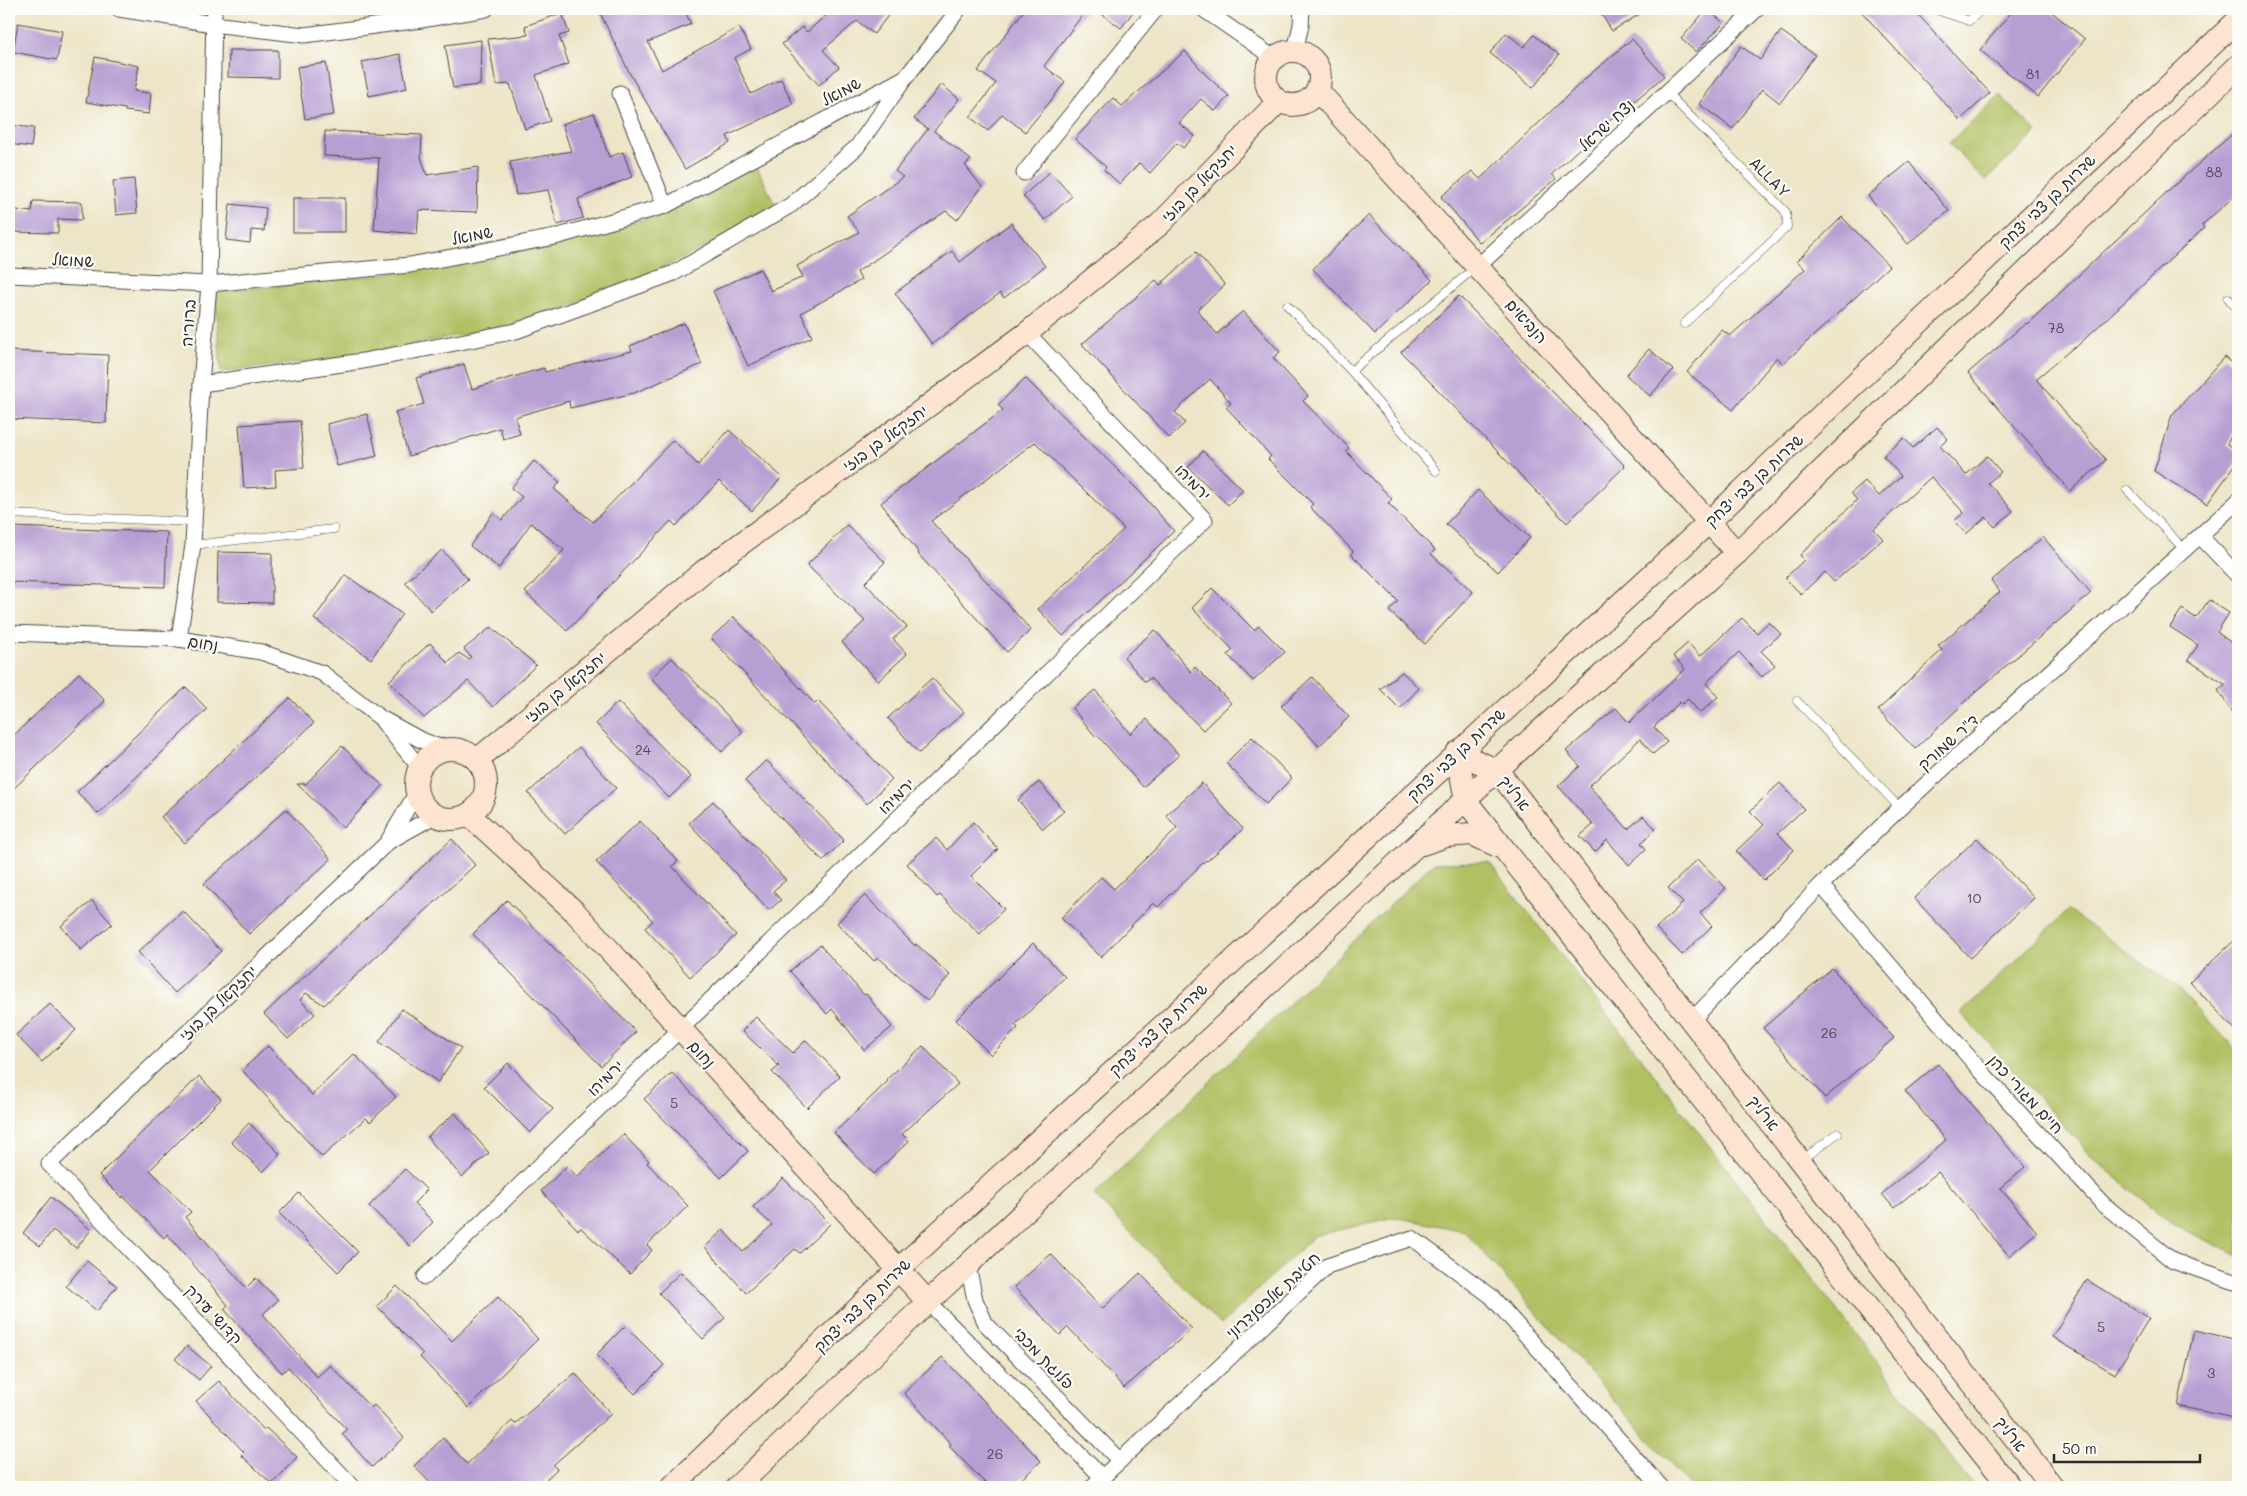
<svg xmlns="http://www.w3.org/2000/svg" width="2247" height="1496" viewBox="0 0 2247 1496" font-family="Mali,'Playpen Sans Hebrew',sans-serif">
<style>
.green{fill:#b1c062;stroke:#6e7646}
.building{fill:#b89fd3}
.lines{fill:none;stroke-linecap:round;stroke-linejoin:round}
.lane-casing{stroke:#484742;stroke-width:9}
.street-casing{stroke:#484742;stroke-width:17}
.secondary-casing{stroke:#484742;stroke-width:24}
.lane{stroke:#fff;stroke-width:8}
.street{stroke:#fff;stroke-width:15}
.secondary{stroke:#fde4d1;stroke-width:22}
.labels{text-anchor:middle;stroke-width:4.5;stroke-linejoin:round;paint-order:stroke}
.number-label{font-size:14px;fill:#4e4855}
.street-label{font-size:16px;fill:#2b2b2b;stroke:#fdfcf7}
</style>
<rect width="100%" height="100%" fill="#fdfcf7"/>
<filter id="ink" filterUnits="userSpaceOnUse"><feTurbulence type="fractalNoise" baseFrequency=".02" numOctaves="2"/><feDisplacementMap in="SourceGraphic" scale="10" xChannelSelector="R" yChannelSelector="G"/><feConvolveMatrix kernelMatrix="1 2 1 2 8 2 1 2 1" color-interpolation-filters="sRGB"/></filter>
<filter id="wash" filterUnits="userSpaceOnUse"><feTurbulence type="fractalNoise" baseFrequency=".0096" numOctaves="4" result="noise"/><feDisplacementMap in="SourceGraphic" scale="20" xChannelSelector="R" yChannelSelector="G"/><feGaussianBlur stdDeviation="1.12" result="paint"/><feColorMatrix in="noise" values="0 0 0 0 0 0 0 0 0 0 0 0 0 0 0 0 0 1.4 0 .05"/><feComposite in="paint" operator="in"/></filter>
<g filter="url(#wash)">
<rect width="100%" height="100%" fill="#ede5c7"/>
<!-- green -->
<g class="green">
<path d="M2000 95 2037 132 1985 181 1949 143Z"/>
<path d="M756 165 776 207 714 243 643 277 533 321 347 357 221 372 215 292 379 275 643 220Z"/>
<path d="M1489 862 1974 1487H1691L1464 1231 1395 1217 1314 1236 1221 1325 1094 1195 1433 863Z"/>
<path d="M2068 910 2179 989 2238 1052V1256L2169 1222 2093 1158 1961 1013Z"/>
</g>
<g id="blocks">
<!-- building -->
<g class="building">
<path d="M598 9H684L691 24 648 42 662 70 739 27 751 49 734 58 751 94 781 79 793 104 727 136 730 143 685 169 630 74Z"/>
<path d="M833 9H893L874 34 857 21 823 50 839 67 819 85 782 44 802 27 807 32Z"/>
<path d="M1025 9H1087L1044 66 1065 82 1049 103 1025 132 1002 114 988 131 970 117 996 83 978 71Z"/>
<path d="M1095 9H1135L1121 28Z"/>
<path d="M1598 9H1648L1612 31Z"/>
<path d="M1707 9 1724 23 1696 52 1681 39Z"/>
<path d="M1859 9H1913L1990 93 1960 120Z"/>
<path d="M2014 9H2048L2085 39 2038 97 1980 50Z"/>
<path d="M562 13 569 33 559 36 569 64 536 75 550 121 525 129 510 84 496 85 488 39 528 35 525 26Z"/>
<path d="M18 23 62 31 57 60 13 52Z"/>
<path d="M1781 31 1815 55 1780 103 1762 89 1733 129 1699 104 1741 46 1760 60Z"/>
<path d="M1506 33 1524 47 1534 35 1559 55 1533 88 1490 53Z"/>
<path d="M1632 39 1664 76 1618 115 1616 114 1552 174 1556 179 1480 243 1441 197 1472 171 1480 179 1587 77Z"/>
<path d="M481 40 480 85 453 88 445 45Z"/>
<path d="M229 50H278V78L228 77Z"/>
<path d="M1185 51 1207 76 1229 96 1215 111 1201 99 1179 123 1195 136 1183 148 1177 143 1150 173 1139 163 1120 184 1104 170 1106 167 1075 139 1113 98 1122 106Z"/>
<path d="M400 54 407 88 369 96 362 62Z"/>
<path d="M95 57 139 66 134 91 151 93 149 114 125 111V109L86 102Z"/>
<path d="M326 63 334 115 305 119 297 67Z"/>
<path d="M941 84 959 99 934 131 971 160 965 165 982 187 957 220 946 211 857 272 861 280 801 313 812 337 748 366 713 291 760 269 771 291 803 277 797 266 859 232 847 216 903 177 895 171 928 129 914 119Z"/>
<path d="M594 113 609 157 623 152 632 177 578 199 583 218 557 225 548 190 516 195 510 162 571 151 562 124Z"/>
<path d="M9 125 34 128 31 147 9 144Z"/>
<path d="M2238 129V193L2202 225 2204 228 2075 348 2074 347 2036 379 2106 460 2070 491 1968 373 2026 323 2027 324 2169 190Z"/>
<path d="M325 131 422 135 421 157 427 175 478 167 477 212 419 210 417 234 374 230 379 158 324 156Z"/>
<path d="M1909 162 1949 211 1908 244 1868 196Z"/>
<path d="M1050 172 1072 196 1045 220 1023 196Z"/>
<path d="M134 179 137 213 116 215 113 181Z"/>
<rect x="293" y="198" width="52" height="34"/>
<path d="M33 201 82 202V220L58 219V233L9 232V209L32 212Z"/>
<path d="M230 204 266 208 264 231 251 230 250 243 226 240Z"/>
<path d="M1369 215 1432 280 1375 334 1313 269Z"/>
<path d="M1842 217 1889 266 1783 364 1777 357 1733 410 1687 372 1722 330 1730 336 1805 269 1797 261Z"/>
<path d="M1011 223 1045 266 1004 298 1000 293 932 344 895 293 952 251 960 262Z"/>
<path d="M1196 252 1225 285 1197 310 1217 334 1243 311 1280 352 1273 358 1308 396 1303 401 1349 448 1346 451 1392 499 1388 503 1435 550 1431 554 1473 592 1425 644 1389 611 1398 601 1351 554 1353 551 1310 507 1313 504 1268 459 1271 456 1226 407 1231 403 1210 379 1175 412 1185 423 1169 438 1082 344 1156 280 1160 285Z"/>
<path d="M1459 296 1625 466 1567 523 1401 352Z"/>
<path d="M684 323 702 364 634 393 570 408 569 401 515 417 520 434 503 439 500 428 409 456 395 412 424 404 416 378 464 364 472 389 544 368 545 372 632 351 630 346Z"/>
<path d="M1649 349 1673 370 1650 396 1626 375Z"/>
<path d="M9 351 108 355 106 423 9 419Z"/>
<path d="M2224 357 2238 368V423L2227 444 2238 452V461L2207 504 2154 471 2172 415Z"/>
<path d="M1025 378 1140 492 1174 531 1063 636 1038 609 1124 529 1035 442 931 521 1031 630 1007 652 918 554 919 553 881 503 1003 410 998 405Z"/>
<path d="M367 414 377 456 337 466 327 424Z"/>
<path d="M300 421 304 468 275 470 276 486 244 488 239 425Z"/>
<path d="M1937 427 1948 439 1940 446 1966 475 1987 456 2001 472 1988 483 2013 511 1995 527 1986 517 1966 534 1954 521 1964 513 1931 477 1874 529 1883 539 1834 582 1825 572 1801 594 1785 578 1804 560 1800 555 1857 500 1851 493 1865 481 1879 496 1901 476 1883 456 1904 438 1913 448Z"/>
<path d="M729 430 782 477 752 511 719 481 676 526 671 521 567 631 525 592 564 550 531 523 499 568 470 546 493 513 502 520 522 497 511 488 534 461 560 482 554 489 593 522 673 440 698 465Z"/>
<path d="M1203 451 1243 490 1228 505 1188 467Z"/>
<path d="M1478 490 1530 538 1498 572 1446 524Z"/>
<path d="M847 525 885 562 865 583 907 627 893 639 907 654 878 681 842 642 865 621 807 565Z"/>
<path d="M9 527 167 532 165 587 9 582Z"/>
<path d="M2043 537 2091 593 1978 690 1915 749 1878 710 1942 650 1938 646 2000 592 1991 581Z"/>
<path d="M442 550 468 579 431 611 405 582Z"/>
<path d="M218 552 272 553V603L217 602Z"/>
<path d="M345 575 402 614 371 659 314 619Z"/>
<path d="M1212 588 1254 630 1259 626 1285 652 1253 681 1228 655 1233 650 1192 608Z"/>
<path d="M2209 600 2229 613 2217 632 2238 648V722L2218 690 2226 685 2188 660 2198 645 2170 627 2182 609 2196 618Z"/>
<path d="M734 617 815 704 818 701 892 779 867 804 711 638Z"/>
<path d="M1742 618 1757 633 1769 622 1781 634 1761 651 1775 665 1762 677 1739 652 1706 683 1718 697 1700 713 1688 699 1682 704 1680 702 1654 727 1667 742 1653 754 1640 739 1589 786 1628 829 1643 816 1656 829 1641 843 1646 849 1629 865 1607 840 1595 852 1580 836 1593 825 1558 786 1580 766 1566 751 1616 708 1629 723 1685 669 1673 656 1688 643 1700 656Z"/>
<path d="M491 627 536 665 493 707 468 681 424 718 389 681 430 643 448 663 459 653 468 659 471 657 464 649Z"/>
<path d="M1155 630 1191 672 1195 667 1231 703 1203 730 1150 678 1145 682 1124 657Z"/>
<path d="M672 658 743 732 722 752 651 678Z"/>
<path d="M1402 672 1419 688 1400 709 1380 689Z"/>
<path d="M79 673 105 701 9 793V740Z"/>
<path d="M1312 677 1349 717 1319 746 1281 706Z"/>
<path d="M932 678 964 712 919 753 888 718Z"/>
<path d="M186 687 207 709 98 814 77 792Z"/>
<path d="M1095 690 1130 734 1147 719 1179 755 1143 787 1098 736 1096 737 1072 708Z"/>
<path d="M290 698 314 723 185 843 161 817Z"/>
<path d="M618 702 691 777 669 798 596 724Z"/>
<path d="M1252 737 1292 778 1266 804 1226 763Z"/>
<path d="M342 746 383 786 343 828 297 784H306Z"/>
<path d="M579 747 616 788 565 834 528 793Z"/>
<path d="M766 760 844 840 823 861 745 781Z"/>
<path d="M1039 782 1064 811 1043 829 1018 800Z"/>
<path d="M1202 783 1243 829 1207 861 1206 860 1158 907 1153 903 1101 957 1061 918 1101 877 1114 889 1177 828 1166 815Z"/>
<path d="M1780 783 1804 809 1778 833 1794 850 1764 880 1736 851 1764 825 1750 811Z"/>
<path d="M713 801 786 880 773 891 781 900 769 910 689 823Z"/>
<path d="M286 809 331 859 249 934 204 884Z"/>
<path d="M640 821 678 861 672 866 736 935 690 977 645 928 653 921 596 862Z"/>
<path d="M973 822 998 849 971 876 1004 909 980 934 940 895 937 897 907 864 936 838 947 850Z"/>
<path d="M1977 838 2034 898 1970 958 1914 898Z"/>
<path d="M452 839 475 865 324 1005 306 993 300 1000 315 1014 288 1039 264 1014Z"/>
<path d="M1698 859 1726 888 1700 913 1712 926 1682 955 1656 928 1683 903 1668 888Z"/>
<path d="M865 895 915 946 916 944 950 975 927 1001 878 957 874 961 837 923Z"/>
<path d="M507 900 636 1032 601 1066 473 934Z"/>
<path d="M92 901 112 924 81 950 61 926Z"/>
<path d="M183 911 221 951 175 993 138 952Z"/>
<path d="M2238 937V1033L2190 982Z"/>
<path d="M1033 943 1065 977 1015 1025 1018 1028 991 1055 956 1020Z"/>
<path d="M820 945 864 995 866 994 892 1027 864 1050 832 1009 827 1014 790 971Z"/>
<path d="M1832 968 1894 1038 1825 1098 1763 1028Z"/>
<path d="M50 1004 76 1030 42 1062 16 1035Z"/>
<path d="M402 1009 461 1048 438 1082 379 1042Z"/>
<path d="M756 1017 793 1053 806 1040 840 1076 807 1108 772 1072 779 1066 742 1031Z"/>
<path d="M268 1046 312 1095 354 1054 396 1097 370 1122 366 1118 322 1157 242 1070Z"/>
<path d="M923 1046 958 1084 902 1134 909 1141 874 1174 834 1133 888 1081 887 1079Z"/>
<path d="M508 1063 553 1109 530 1133 484 1087Z"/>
<path d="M1938 1064 2025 1167 2000 1188 2037 1232 2009 1256 1938 1172 1894 1208 1882 1194 1946 1140 1905 1091Z"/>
<path d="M672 1073 748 1151 721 1178 644 1099Z"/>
<path d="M199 1076 221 1099 150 1170 191 1212 185 1217 246 1288 256 1278 278 1300 263 1314 317 1377 330 1365 371 1408 374 1405 404 1438 372 1467 342 1434 347 1430 288 1367 282 1373 224 1309 228 1305 167 1234 164 1238 123 1196 122 1198 99 1175Z"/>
<path d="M455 1113 489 1153 462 1177 427 1137Z"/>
<path d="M249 1123 280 1154 263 1172 231 1142Z"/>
<path d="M623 1134 649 1161 647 1163 688 1206 647 1245 652 1250 630 1274 581 1228 578 1230 541 1191 567 1166 577 1177Z"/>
<path d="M405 1169 427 1190 414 1203 433 1222 410 1246 369 1206Z"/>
<path d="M783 1178 830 1224 800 1253 795 1249 746 1293 705 1247 723 1230 743 1252 772 1225 753 1207Z"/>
<path d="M299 1193 358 1252 338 1272 279 1213Z"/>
<path d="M51 1197 91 1230 76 1248 53 1230 40 1246 23 1233Z"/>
<path d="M1051 1254 1102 1309 1140 1273 1192 1329 1124 1388 1068 1327 1060 1335 1014 1287Z"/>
<path d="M87 1261 117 1286 97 1311 66 1286Z"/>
<path d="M681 1272 725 1318 703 1339 659 1293Z"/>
<path d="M2087 1280 2149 1318 2115 1374 2052 1337Z"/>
<path d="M397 1286 452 1341 498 1297 538 1339 468 1408 420 1357 423 1354 377 1306Z"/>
<path d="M625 1326 664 1365 635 1394 596 1355Z"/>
<path d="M2194 1330 2238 1340V1419L2178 1406Z"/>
<path d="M187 1346 211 1366 199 1380 175 1359Z"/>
<path d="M942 1357 1041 1461 1013 1487H989L949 1446 951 1444 904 1393Z"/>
<path d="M575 1373 611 1414 553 1465 557 1469 538 1487H434L414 1466 443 1438 467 1464 512 1421 515 1424Z"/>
<path d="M219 1381 264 1430 266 1428 297 1457 272 1484 241 1455 244 1452 196 1401Z"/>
</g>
</g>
</g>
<g filter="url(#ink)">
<use href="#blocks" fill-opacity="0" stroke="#484742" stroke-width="1"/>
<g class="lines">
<!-- lane casing -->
<g class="lane-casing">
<g id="lane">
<path d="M1934 9 1969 21 1982 9"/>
<path d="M1667 93 1786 212 1787 227 1684 324"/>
<path d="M2228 298 2238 310"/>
<path d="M1287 305 1351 371 1436 471"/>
<path d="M1351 371 1476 267"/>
<path d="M2127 490 2185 550"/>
<path d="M9 514 194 522"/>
<path d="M193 545 334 529"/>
<path d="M1797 701 1900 808"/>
<path d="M1802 1160 1838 1133"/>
</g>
</g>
<!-- street casing -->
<g class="street-casing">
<g id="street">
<path d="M119 9 213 24 304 35 421 20 486 9"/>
<path d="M1203 9 1274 58"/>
<path d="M1295 51 1301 25 1302 9"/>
<path d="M620 93 665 206"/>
<path d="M1024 173 1156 9"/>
<path d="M1477 267 1757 9"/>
<path d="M9 275 209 284 410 265 555 237 665 206 906 77"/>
<path d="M201 384 363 361 516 331 674 273 791 205 857 147 906 77 959 9"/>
<path d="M2201 537 2238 576"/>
<path d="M9 633 179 639 261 652 322 673 379 717 419 739 444 749"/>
<path d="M179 639 193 545 201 384 209 284 214 9"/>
<path d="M383 722 420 768"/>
<path d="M388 841 417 792"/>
<path d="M1821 885 1980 1070 2103 1204 2173 1261 2238 1283"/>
<path d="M1692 1020 1821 885 1900 808 2238 501"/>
<path d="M968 1265 975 1300 986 1324 1120 1461"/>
<path d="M425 1277 1205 520 1027 333"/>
<path d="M928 1302 1103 1478"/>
<path d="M353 1487 49 1164 388 842 436 815"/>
<path d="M1092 1487 1327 1266 1412 1238 1491 1296 1661 1487"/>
</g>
</g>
<!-- secondary casing -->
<g class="secondary-casing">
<g id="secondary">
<circle cx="1293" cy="78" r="27"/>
<path d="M1317 90 1737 553"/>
<circle cx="451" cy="784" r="35"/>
<path d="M1457 753 1497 770 2053 1487"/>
<path d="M1457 753 1466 801 2010 1487"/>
<path d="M477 760 704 571 1027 333 1160 224 1279 101"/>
<path d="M467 815 477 822 574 911 928 1302"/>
<path d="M1422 844 1446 836 1472 834 1498 846"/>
<path d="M672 1487 899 1269 1709 522 2238 20"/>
<path d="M737 1487 928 1302 1497 770 1737 553 2238 66"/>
</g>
</g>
<!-- lane -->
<use href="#lane" class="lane"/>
<!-- street -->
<use href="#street" class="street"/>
<!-- secondary -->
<use href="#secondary" class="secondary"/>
</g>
</g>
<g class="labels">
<!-- number labels -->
<g class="number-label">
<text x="2033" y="79">81</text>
<text x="2214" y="177">88</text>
<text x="2056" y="333">78</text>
<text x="643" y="755">24</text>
<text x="1974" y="903">10</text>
<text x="1829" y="1038">26</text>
<text x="674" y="1108">5</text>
<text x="2101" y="1332">5</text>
<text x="2211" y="1378">3</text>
<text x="995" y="1459">26</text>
</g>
<!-- street labels -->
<g class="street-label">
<text transform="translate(841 91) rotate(-28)" y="6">שמואל</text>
<text transform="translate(1606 125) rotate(-42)" y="6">נצח ישראל</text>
<text transform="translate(1770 177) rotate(45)" y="6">ALLAY</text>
<text transform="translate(1199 183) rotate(-46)" y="6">יחזקאל בן בוזי</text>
<text transform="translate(2047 201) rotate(-44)" y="6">שדרות בן צבי יצחק</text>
<text transform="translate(472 235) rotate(-11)" y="6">שמואל</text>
<text transform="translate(73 260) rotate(3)" y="6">שמואל</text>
<text transform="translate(1527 321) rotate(48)" y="6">הנביאים</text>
<text transform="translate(188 323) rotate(-86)" y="6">ברוריה</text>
<text transform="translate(885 438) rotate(-36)" y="6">יחזקאל בן בוזי</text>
<text transform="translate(1754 480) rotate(-43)" y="6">שדרות בן צבי יצחק</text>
<text transform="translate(1193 482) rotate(46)" y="6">ירמיהו</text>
<text transform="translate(203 643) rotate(9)" y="6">נחום</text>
<text transform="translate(565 687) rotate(-40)" y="6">יחזקאל בן בוזי</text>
<text transform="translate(1948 742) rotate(-42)" y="6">ד"ר שמורק</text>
<text transform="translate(1456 754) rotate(-43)" y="6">שדרות בן צבי יצחק</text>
<text transform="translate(1515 793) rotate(52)" y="6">ארליך</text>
<text transform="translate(896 796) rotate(-44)" y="6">ירמיהו</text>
<text transform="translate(218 1003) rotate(-44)" y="6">יחזקאל בן בוזי</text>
<text transform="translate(1158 1029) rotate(-43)" y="6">שדרות בן צבי יצחק</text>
<text transform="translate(702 1054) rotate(48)" y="6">נחום</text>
<text transform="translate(605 1078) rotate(-44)" y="6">ירמיהו</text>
<text transform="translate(2026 1094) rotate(47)" y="6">חיים מגורי כהן</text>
<text transform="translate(1764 1113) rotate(52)" y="6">ארליך</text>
<text transform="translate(1273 1295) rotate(-42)" y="6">חטיבת אלכסנדרוני</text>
<text transform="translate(862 1305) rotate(-44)" y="6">שדרות בן צבי יצחק</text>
<text transform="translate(214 1314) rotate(47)" y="6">קדושי עירק</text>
<text transform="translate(1044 1358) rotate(46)" y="6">פלוגת מכבי</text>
<text transform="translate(2011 1434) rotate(52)" y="6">ארליך</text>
</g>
</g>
<!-- margin -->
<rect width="2247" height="1496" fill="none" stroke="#fdfcf7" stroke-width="30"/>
<!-- scale -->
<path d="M2054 1454v8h146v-8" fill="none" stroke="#2b2b2b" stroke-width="2.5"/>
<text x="2062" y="1454" font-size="15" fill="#2b2b2b" stroke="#fdfcf7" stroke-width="4" paint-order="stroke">50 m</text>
</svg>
